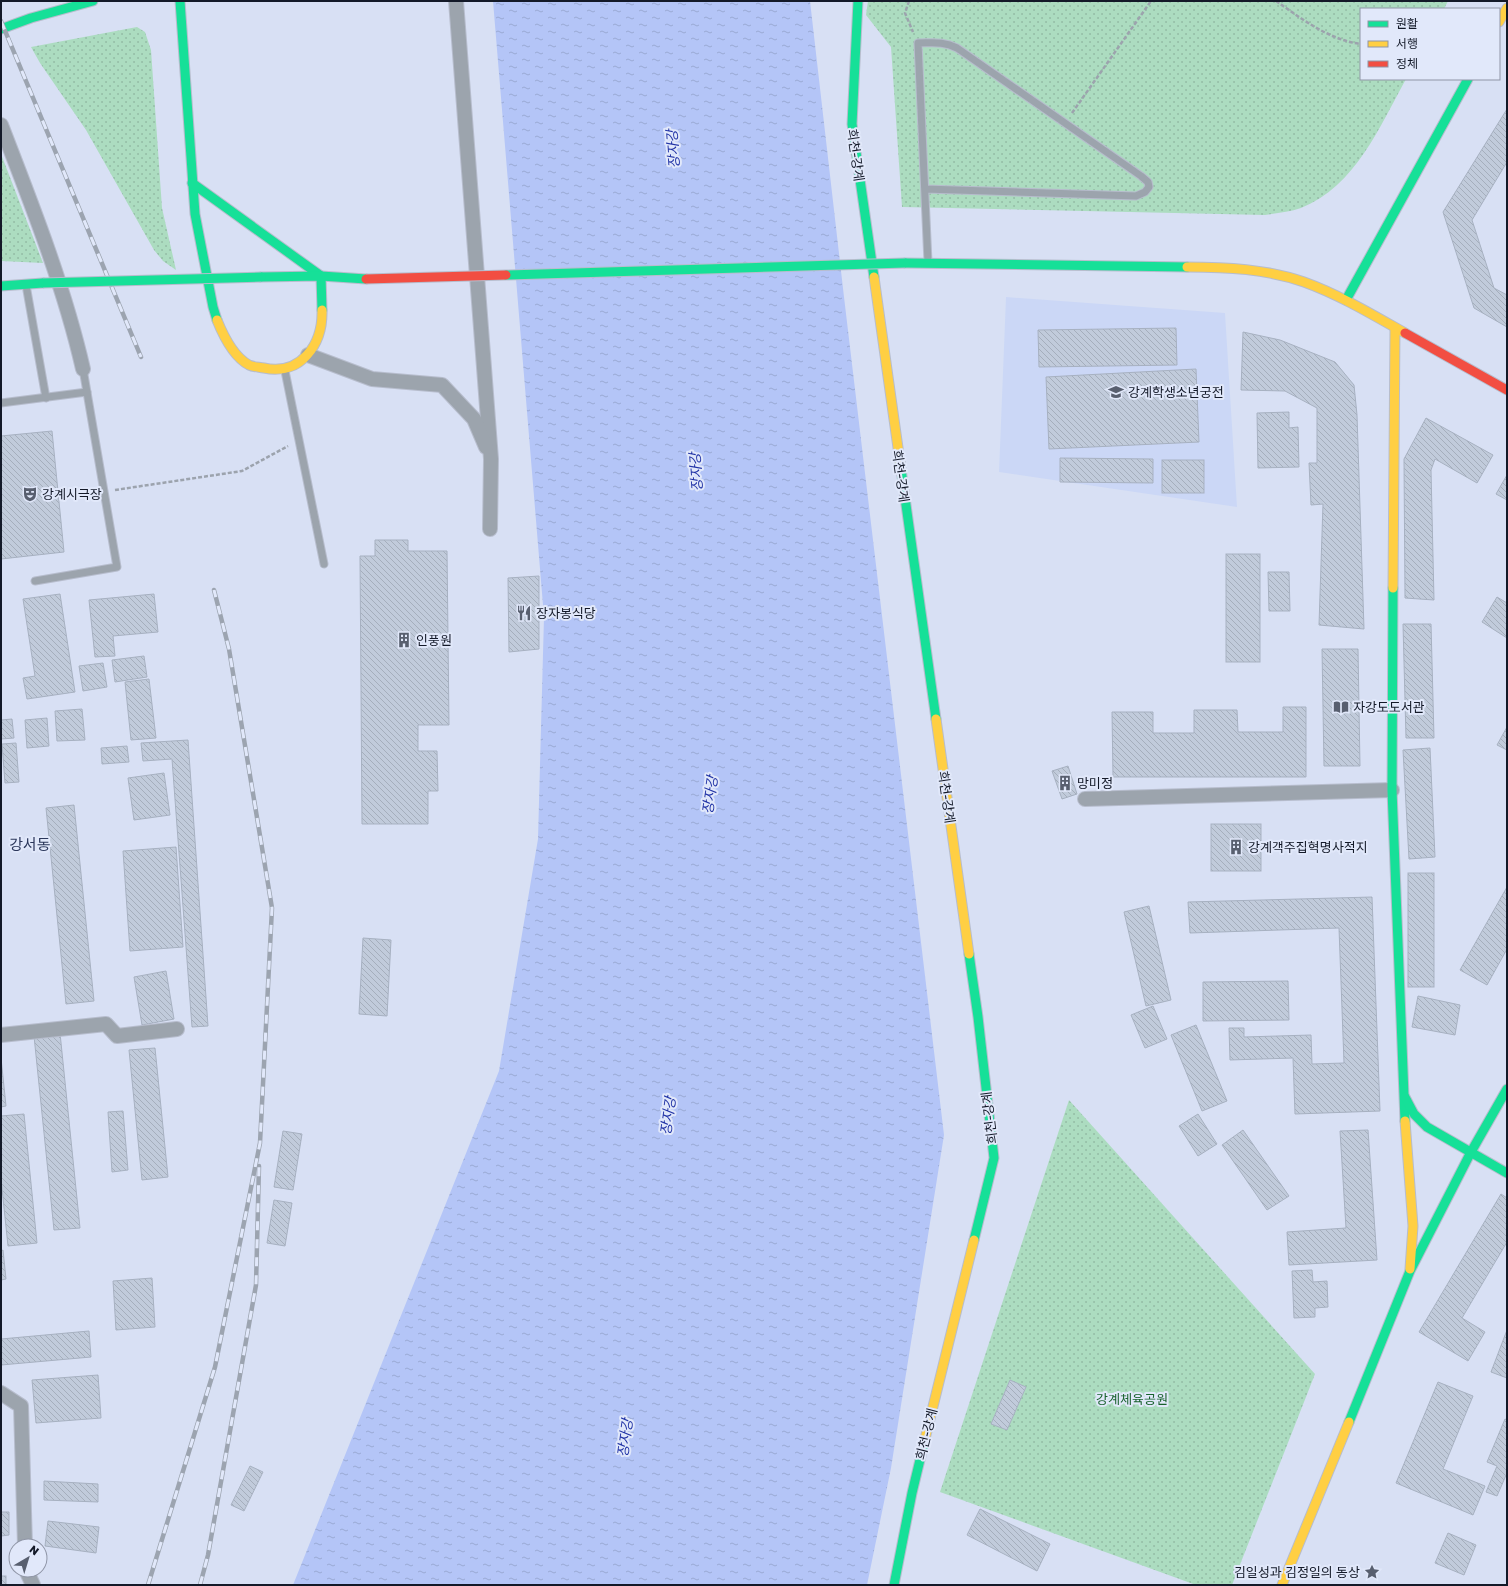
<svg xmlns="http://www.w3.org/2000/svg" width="1508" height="1586" viewBox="0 0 1508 1586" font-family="'Golos Text','Noto Sans KR',sans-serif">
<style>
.built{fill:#cbd7f6}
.park{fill:url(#park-dots)}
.water{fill:url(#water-ripples)}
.building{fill:url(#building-back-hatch);stroke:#a7b1c1}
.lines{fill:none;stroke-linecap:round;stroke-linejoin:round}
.lane-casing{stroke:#b7bdcd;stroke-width:9}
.street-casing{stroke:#b7bdcd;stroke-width:16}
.fast-casing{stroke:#b7bdcd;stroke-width:11}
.slow-casing{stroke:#b7bdcd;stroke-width:11}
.jam-casing{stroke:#b7bdcd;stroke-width:11}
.path{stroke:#9ca3ad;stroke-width:2.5;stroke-dasharray:4 2;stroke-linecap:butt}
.lane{stroke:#9ca4ad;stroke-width:7}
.street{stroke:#9ca4ad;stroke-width:14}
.fast{stroke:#16e098;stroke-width:9}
.slow{stroke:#ffcf43;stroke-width:9}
.jam{stroke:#f24e42;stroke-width:9}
.rail-casing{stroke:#9ca4b0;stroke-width:4.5}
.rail{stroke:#e1e8fa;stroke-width:3;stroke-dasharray:9;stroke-linecap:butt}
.fast-bridge-casing{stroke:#b7bdcd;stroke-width:11;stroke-linecap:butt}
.jam-bridge-casing{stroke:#b7bdcd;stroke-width:11;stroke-linecap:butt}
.fast-bridge{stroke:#16e098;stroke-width:9}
.jam-bridge{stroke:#f24e42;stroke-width:9}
.labels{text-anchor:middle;stroke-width:4;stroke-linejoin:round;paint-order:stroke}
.street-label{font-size:13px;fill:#131928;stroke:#e1e8fa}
.poi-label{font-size:13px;fill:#131928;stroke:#e1e8fa;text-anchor:start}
.park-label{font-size:13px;fill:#18622d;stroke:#e1e8fa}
.water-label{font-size:14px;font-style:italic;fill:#2335a7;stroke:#e1e8fa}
.quarter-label{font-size:15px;fill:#2b375b;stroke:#e1e8fa}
</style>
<defs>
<pattern id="park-dots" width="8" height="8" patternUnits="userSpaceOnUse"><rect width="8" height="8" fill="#acdcc0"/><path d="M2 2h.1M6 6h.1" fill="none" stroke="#93bca5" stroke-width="1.8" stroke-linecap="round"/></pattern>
<pattern id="water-ripples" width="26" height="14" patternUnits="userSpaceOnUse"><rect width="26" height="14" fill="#b4c5f7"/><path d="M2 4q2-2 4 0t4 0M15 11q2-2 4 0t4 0" fill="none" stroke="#9aa9d4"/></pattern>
<pattern id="building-back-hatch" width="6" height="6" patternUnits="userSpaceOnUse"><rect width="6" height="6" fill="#c1cbdb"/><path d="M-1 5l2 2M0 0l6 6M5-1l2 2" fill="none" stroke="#a5aebc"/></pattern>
</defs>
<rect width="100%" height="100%" fill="#d8e0f4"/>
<!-- built -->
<path class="built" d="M1006 297 1225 313 1237 507 999 472Z"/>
<!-- park -->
<g class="park">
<path d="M868 1H1448L1444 9H1361V79H1406C1380 126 1355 187 1301 208 1290 212 1277 213 1265 215L902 207 891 47 866 15Z"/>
<path d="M137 27 145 32 151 50 162 208 176 270 163 261 154 250 86 130 40 63 31 47Z"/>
<path d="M1 154 43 263 1 261Z"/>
<path d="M1069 1100 1315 1374 1232 1585H1196L940 1492Z"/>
</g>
<!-- water -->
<path class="water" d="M493 1H810L844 297 944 1135 891 1468 867 1585H293L499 1071 538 839 544 617Z"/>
<!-- building -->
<g class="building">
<path d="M1507 109V162L1472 220 1494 288 1507 295V327L1474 308 1443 212Z"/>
<path d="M1176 328 1177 365 1039 367 1038 330Z"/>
<path d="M1243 332 1280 340 1335 362 1354 385 1357 415 1364 629 1319 625 1323 504 1311 505 1309 463H1317V408L1285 391 1241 390Z"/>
<path d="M1196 369 1199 442 1049 449 1046 377Z"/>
<path d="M1289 412V428L1298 427 1299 467 1258 468 1257 413Z"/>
<path d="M1426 418 1493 455 1477 483 1435 459 1431 470 1434 600 1405 598 1404 459Z"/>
<path d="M52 431 64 552 1 559V436Z"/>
<path d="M1060 458 1153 459V483L1060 482Z"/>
<rect x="1162" y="460" width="42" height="33"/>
<path d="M1507 475V500L1496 494Z"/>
<path d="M375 540H408V551H447L449 725H418V751H437L438 791H428V824H362L360 556H375Z"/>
<rect x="1226" y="554" width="34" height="108"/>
<path d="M1268 572H1289L1290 611H1269Z"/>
<path d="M539 576V649L509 652 508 578Z"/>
<path d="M60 594 75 692 27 699 23 678 35 676 23 599Z"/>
<path d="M154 594 158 632 113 636 115 656 95 657 89 600Z"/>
<path d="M1497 597 1507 603V638L1482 622Z"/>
<path d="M1403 624H1431L1434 738H1406Z"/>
<path d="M1322 649H1358L1360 766H1324Z"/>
<path d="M144 656 147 677 115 682 112 660Z"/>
<path d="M103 663 107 687 83 691 79 666Z"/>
<path d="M149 679 156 738 131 740 125 682Z"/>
<path d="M1283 707H1306V777H1113L1112 712H1153V733H1194V710H1237L1238 732H1283Z"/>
<path d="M82 709 85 740 57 741 55 711Z"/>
<path d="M47 718 49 746 27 748 25 720Z"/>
<path d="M12 719 14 738 1 739V720Z"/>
<path d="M1507 727V750L1497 745Z"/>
<path d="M188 740 208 1026 192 1027 172 759 143 761 141 743Z"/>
<path d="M16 743 19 782 5 783 2 744Z"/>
<path d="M127 746 129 762 102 764 101 748Z"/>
<path d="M1430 748 1435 857 1409 859 1403 750Z"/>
<path d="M1068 766 1077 794 1062 799 1052 771Z"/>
<path d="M164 773 170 815 134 820 128 778Z"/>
<path d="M74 805 94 1001 66 1004 46 808Z"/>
<rect x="1211" y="824" width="50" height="47"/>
<path d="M176 847 183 947 130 951 123 851Z"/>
<rect x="1408" y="873" width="26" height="114"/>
<path d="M1507 887V949L1487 985 1460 970Z"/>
<path d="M1372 897 1380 1111 1295 1114 1293 1058 1230 1060 1229 1028H1244V1037L1311 1035 1312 1064 1344 1063 1339 928 1190 933 1188 902Z"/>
<path d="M1149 906 1171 1000 1146 1006 1124 912Z"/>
<path d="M363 938 391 940 387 1016 359 1014Z"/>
<path d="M166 971 174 1019 142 1025 134 977Z"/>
<path d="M1288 981 1289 1020 1203 1021V982Z"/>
<path d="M1418 996 1460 1005 1455 1035 1412 1027Z"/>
<path d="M1153 1006 1167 1039 1145 1048 1131 1015Z"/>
<path d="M1196 1025 1227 1101 1202 1111 1171 1035Z"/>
<path d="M60 1033 80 1228 54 1230 34 1036Z"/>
<path d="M155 1048 168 1177 142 1180 129 1050Z"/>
<path d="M1 1058 6 1106 1 1107Z"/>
<path d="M123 1111 128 1170 112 1172 108 1112Z"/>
<path d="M24 1114 37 1243 8 1246 1 1179V1116Z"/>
<path d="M1198 1114 1217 1144 1198 1156 1179 1126Z"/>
<path d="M1243 1130 1289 1196 1267 1210 1222 1145Z"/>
<path d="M1368 1130 1377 1260 1289 1265 1287 1232 1346 1228 1340 1131Z"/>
<path d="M283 1131 302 1134 293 1190 274 1187Z"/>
<path d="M1501 1194 1507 1198V1242L1462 1318 1485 1332 1468 1361 1419 1332Z"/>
<path d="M274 1200 292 1203 285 1246 267 1243Z"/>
<path d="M3 1250 6 1279 1 1280V1251Z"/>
<path d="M1312 1270 1313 1282 1327 1281 1328 1307 1315 1308V1317L1294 1318 1292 1271Z"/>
<path d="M152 1278 155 1327 116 1330 113 1281Z"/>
<path d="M1507 1330V1378L1491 1372Z"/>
<path d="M89 1331 91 1357 1 1365V1339Z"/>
<path d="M98 1375 101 1418 36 1423 32 1380Z"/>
<path d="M1010 1380 1026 1387 1007 1430 991 1424Z"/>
<path d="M1438 1382 1473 1396 1443 1469 1485 1486 1473 1515 1396 1483Z"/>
<path d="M1505 1419 1507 1420V1473L1497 1496 1486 1492 1497 1466 1487 1462Z"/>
<path d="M250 1466 263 1472 244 1511 231 1505Z"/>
<path d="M44 1481 98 1484V1502L44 1500Z"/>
<path d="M980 1509 1050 1544 1037 1571 967 1535Z"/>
<path d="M1 1512H9V1535L1 1536Z"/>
<path d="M48 1521 99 1527 96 1553 45 1546Z"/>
<path d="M1448 1533 1476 1545 1464 1575 1435 1563Z"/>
<rect x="1" y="1576" width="5" height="9"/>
</g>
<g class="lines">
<!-- lane casing -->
<g class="lane-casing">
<g id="lane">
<path d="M925 189 1136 196 1145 192 1149 187 1148 182 1141 176 957 48C943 41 933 43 918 43L928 262"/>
<path d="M26 285 46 398"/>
<path d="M285 371 324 564"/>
<path d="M1 403 87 392"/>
<path d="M35 581 117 567 83 369"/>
</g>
</g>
<!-- street casing -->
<g class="street-casing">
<g id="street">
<path d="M456 1 491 459 490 529"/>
<path d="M1 125C32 205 64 286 83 369"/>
<path d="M308 355 372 379 442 385 474 419 486 447"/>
<path d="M1085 799 1392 790"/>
<path d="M1 1035 106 1024 117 1036 177 1029"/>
<path d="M1 1393 21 1406 25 1546"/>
<path d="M26 1570 33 1585"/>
</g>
</g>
<!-- fast casing -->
<g class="fast-casing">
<g id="fast">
<path d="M180 1 195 214 213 307 217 320"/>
<path d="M858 1 852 124 874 277"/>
<path d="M1 29 31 18 93 1"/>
<path d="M192 183 321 276 322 310"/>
<path d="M905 263 1187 267"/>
<path d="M261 277 321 276 366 279"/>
<path d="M1 286 43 283"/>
<path d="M1346 300 1468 79"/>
<path d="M900 462 936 719"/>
<path d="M1393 588 1392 790 1405 1121"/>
<path d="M969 954 978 1017 994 1158 974 1240"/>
<path d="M1405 1097 1414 1114 1427 1127 1507 1173"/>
<path d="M1349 1422 1410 1271 1471 1152 1507 1089"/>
<path d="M894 1585 912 1493 925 1439"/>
</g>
</g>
<!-- slow casing -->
<g class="slow-casing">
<g id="slow">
<path d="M1499 22 1507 8"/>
<path d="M1187 267C1226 267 1267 269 1304 282 1340 295 1373 315 1405 333"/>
<path d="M874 277 900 462"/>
<path d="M217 320C223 335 234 357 249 365 253 367 259 367 264 368 301 376 323 344 322 310"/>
<path d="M1393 588 1395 328"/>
<path d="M936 719 969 954"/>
<path d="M1405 1121 1413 1226 1410 1269"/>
<path d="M925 1439 974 1240"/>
<path d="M1282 1585 1349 1422"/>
</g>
</g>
<!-- jam casing -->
<g class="jam-casing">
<path id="jam" d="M1405 333 1507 390"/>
</g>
<!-- path -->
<g class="path">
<path d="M909 1 905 13 913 32"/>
<path d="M1276 1C1302 19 1329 40 1361 44"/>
<path d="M1072 113 1151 1"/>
<path d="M115 490 242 471 288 446"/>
</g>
<!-- lane -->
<use href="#lane" class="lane"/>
<!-- street -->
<use href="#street" class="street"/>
<!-- fast -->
<use href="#fast" class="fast"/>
<!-- slow -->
<use href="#slow" class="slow"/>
<!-- jam -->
<use href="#jam" class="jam"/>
<!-- rail casing -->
<g class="rail-casing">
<g id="rail">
<path d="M1 21 141 357"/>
<path d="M148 1585 215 1367 260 1143 272 908 229 649 214 590"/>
<path d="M200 1585 208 1555 256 1285 259 1166"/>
</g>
</g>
<!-- rail -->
<use href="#rail" class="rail"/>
<!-- fast-bridge casing -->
<g class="fast-bridge-casing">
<g id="fast-bridge">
<path d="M506 275 905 263"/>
<path d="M43 283 261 277"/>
</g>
</g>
<!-- jam-bridge casing -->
<g class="jam-bridge-casing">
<path id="jam-bridge" d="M366 279 506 275"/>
</g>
<!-- fast-bridge -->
<use href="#fast-bridge" class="fast-bridge"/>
<!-- jam-bridge -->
<use href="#jam-bridge" class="jam-bridge"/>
</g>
<!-- icons -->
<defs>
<g id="school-bare" transform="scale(1.2)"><path d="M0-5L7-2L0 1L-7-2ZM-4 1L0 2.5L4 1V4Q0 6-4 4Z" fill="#585f6f" stroke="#e1e8fa" stroke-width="2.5" paint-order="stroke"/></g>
<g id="theatre-bare" transform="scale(1.2)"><path d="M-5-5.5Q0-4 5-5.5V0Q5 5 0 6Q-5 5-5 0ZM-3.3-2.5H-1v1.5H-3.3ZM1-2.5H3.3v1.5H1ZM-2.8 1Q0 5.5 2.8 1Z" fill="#585f6f" stroke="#e1e8fa" stroke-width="2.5" paint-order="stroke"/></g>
<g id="restaurant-bare" transform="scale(1.2)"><path d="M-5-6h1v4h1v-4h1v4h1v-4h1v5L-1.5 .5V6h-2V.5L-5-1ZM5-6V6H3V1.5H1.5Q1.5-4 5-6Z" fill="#585f6f" stroke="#e1e8fa" stroke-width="2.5" paint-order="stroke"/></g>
<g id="building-bare" transform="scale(1.2)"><path d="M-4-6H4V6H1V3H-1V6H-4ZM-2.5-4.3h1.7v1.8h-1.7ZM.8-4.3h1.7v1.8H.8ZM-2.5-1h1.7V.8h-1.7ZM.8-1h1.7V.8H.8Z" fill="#585f6f" stroke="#e1e8fa" stroke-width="2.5" paint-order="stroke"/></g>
<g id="library-bare" transform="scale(1.2)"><path d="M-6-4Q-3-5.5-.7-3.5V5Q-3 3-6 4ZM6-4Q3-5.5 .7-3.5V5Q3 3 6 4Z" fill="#585f6f" stroke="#e1e8fa" stroke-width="2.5" paint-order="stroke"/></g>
<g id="sight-bare" transform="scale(1.2)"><path d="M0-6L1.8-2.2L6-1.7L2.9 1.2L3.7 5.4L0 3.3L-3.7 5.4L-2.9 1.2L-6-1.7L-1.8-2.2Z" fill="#585f6f" stroke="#e1e8fa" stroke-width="2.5" paint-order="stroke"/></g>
</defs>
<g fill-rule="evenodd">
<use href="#school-bare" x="1116" y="392"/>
<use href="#theatre-bare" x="30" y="494"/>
<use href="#restaurant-bare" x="524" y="613"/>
<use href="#building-bare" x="404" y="640"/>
<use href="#library-bare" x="1341" y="707"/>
<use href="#building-bare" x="1065" y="783"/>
<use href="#building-bare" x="1236" y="847"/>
<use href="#sight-bare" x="1372" y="1572"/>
</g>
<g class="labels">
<!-- street labels -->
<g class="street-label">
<text transform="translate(856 155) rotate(82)" y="5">희천-강계</text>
<text transform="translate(901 476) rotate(82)" y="5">희천-강계</text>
<text transform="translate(947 797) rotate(82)" y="5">희천-강계</text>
<text transform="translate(989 1118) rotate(-97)" y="5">희천-강계</text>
<text transform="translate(926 1434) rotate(-76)" y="5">희천-강계</text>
</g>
<!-- poi labels -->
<g class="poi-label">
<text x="1128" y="397">강계학생소년궁전</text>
<text x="42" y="499">강계시극장</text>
<text x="536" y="618">장자봉식당</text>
<text x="416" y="645">인풍원</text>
<text x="1353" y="712">자강도도서관</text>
<text x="1077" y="788">망미정</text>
<text x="1248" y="852">강계객주집혁명사적지</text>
<text x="1360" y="1577" text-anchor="end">김일성과 김정일의 동상</text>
</g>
<!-- park labels -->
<g class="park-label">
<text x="1132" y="1404">강계체육공원</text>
</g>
<!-- water labels -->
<g class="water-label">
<text transform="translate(673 149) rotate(-94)" y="5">장자강</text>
<text transform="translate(696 472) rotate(-94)" y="5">장자강</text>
<text transform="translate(710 795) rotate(-82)" y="5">장자강</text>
<text transform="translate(668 1116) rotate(-82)" y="5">장자강</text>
<text transform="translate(625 1438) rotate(-82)" y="5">장자강</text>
</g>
<!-- quarter labels -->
<g class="quarter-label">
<text x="30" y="850">강서동</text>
</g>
</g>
<!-- border -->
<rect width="1508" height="1586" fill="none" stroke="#131928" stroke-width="4"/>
<!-- legend -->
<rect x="1360" y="8" width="140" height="72" fill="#e1e8fa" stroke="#8f95a6"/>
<rect x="1368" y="21" width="20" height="6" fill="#16e098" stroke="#8f95a6"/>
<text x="1396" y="28" font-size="12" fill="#131928">원활</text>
<rect x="1368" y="41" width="20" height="6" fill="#ffcf43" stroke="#8f95a6"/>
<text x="1396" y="48" font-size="12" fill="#131928">서행</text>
<rect x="1368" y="61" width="20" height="6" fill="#f24e42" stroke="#8f95a6"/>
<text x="1396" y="68" font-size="12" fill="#131928">정체</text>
<!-- north arrow -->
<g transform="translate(28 1558) rotate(38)"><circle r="19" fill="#e1e8fa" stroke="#8f95a6"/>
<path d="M0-3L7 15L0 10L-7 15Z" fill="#585f6f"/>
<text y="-6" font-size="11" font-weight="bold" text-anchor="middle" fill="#131928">N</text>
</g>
</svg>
